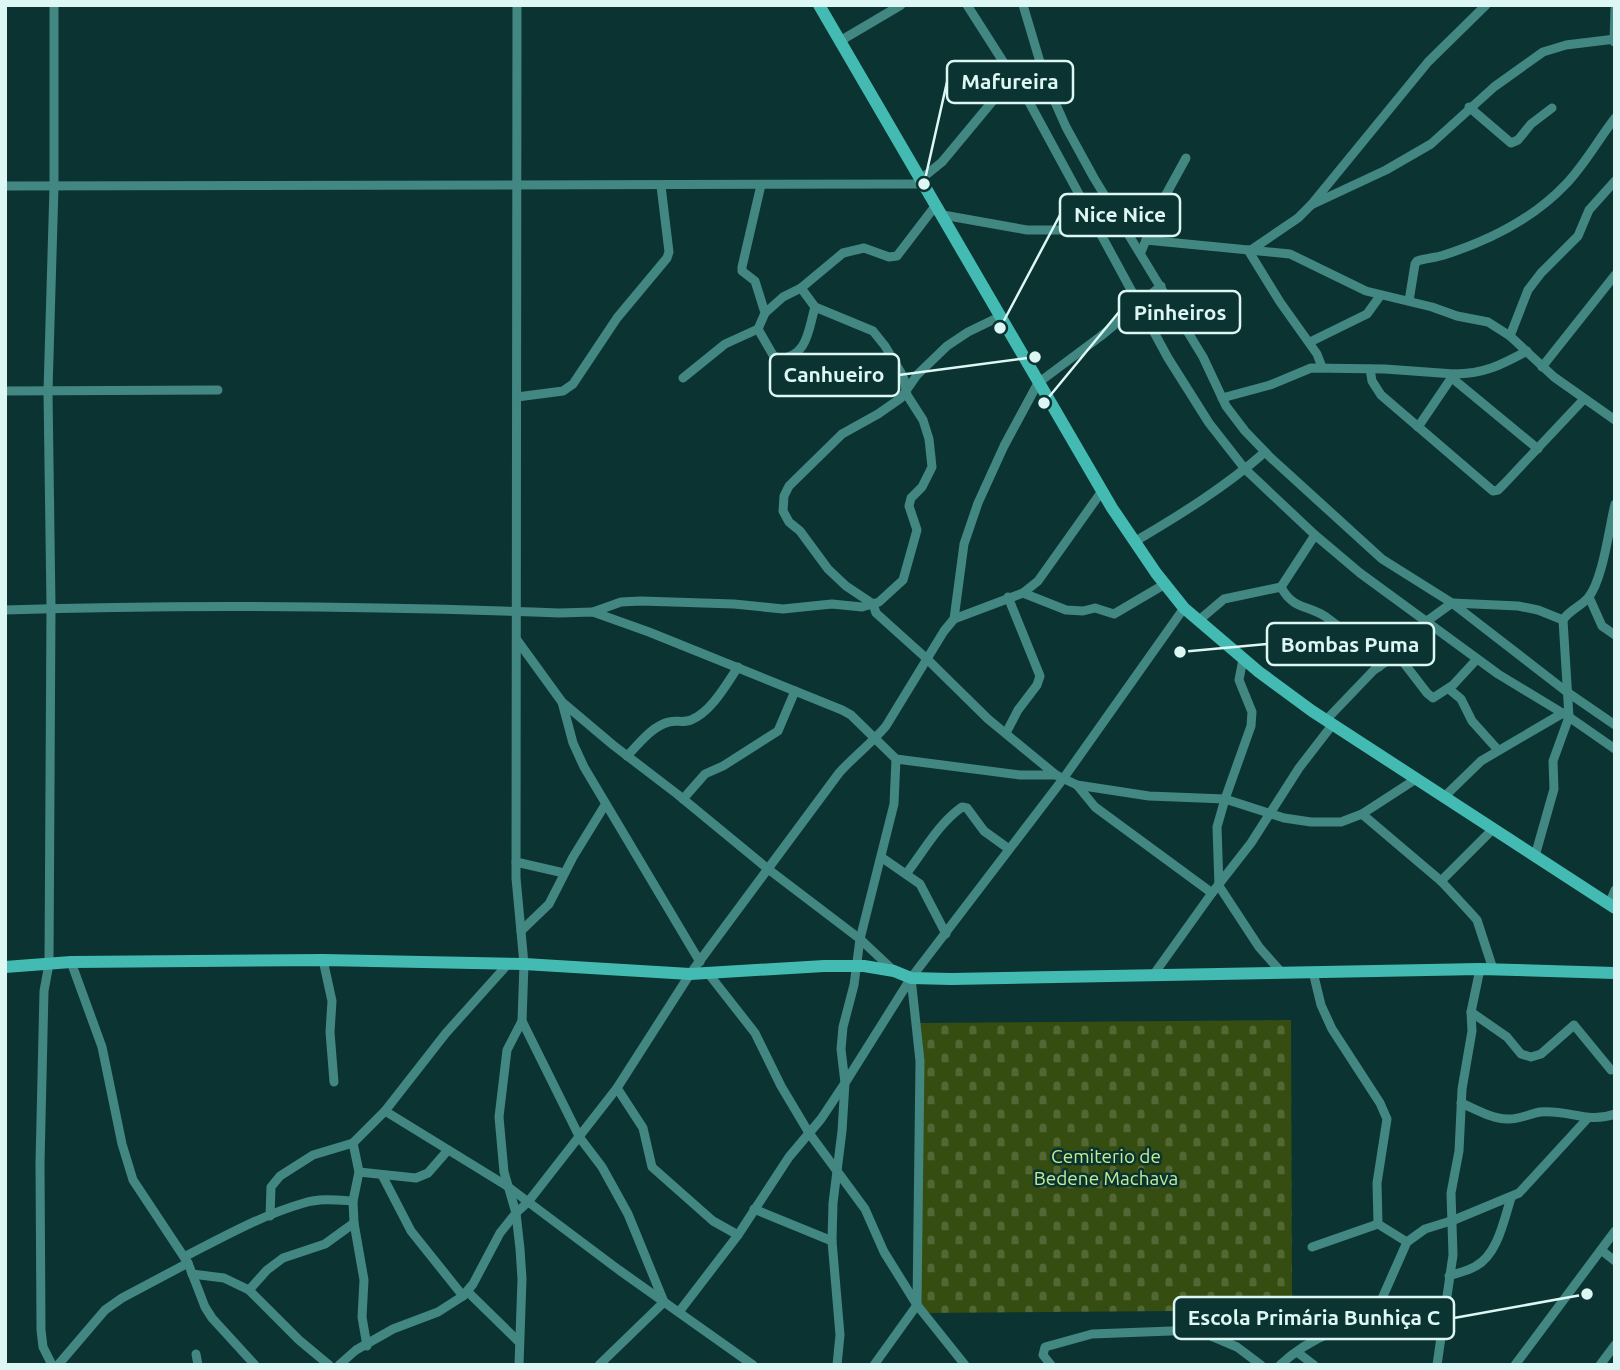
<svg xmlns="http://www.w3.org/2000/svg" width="1620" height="1370" viewBox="0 0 1620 1370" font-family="Ubuntu,sans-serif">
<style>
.cemetery{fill:url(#cemetery-stones)}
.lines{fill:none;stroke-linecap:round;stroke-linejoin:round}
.street{stroke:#438782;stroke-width:9}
.secondary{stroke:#43bbb2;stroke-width:12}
.labels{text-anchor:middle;stroke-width:5;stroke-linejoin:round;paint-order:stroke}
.park-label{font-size:19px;fill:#c3ed92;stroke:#0b3331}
.leader{fill:none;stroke:#ddf7f4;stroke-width:2.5}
.callout-dot{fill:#ddf7f4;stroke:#0b3331;stroke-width:2.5}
.callout{fill:#0b3331;stroke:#ddf7f4;stroke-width:2.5}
.callout-label{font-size:21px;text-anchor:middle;font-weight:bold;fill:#ddf7f4}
</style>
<defs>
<pattern id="cemetery-stones" width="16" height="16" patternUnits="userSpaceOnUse" patternTransform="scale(1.75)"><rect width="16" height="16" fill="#354d10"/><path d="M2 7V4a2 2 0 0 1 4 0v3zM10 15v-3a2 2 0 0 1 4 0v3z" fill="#526733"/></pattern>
</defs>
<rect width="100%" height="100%" fill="#0b3331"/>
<!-- cemetery -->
<path class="cemetery" d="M1291 1020 1292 1310 921 1313 920 1023Z"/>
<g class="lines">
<!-- street -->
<g class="street">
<path d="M517 5 516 878 524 964 522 1021 507 1050 499 1117 504 1172 516 1213 520 1249 522 1279 519 1365"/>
<path d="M967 5 1029 102 1168 358 1209 423 1245 469 1315 535 1360 573 1498 674 1569 717 1615 749"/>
<path d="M1023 5 1046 82 1066 127 1094 178 1203 357 1226 406 1245 431 1270 457 1382 559 1452 603 1567 692 1615 725"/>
<path d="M840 41 901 5"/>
<path d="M1614 42 1615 9"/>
<path d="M1469 107 1511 143 1518 140 1531 124 1552 108"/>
<path d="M921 179 942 162 996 97 1020 89"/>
<path d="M761 185 742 267V271L755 281 765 313"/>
<path d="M5 186 924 184"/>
<path d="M1311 205 1386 170 1431 144 1494 87 1543 52 1566 45 1615 39"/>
<path d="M943 215 1027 230H1125"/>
<path d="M1146 240 1163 200 1186 158"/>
<path d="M1248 250 1280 302 1317 354 1322 367"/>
<path d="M1251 250 1298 218 1311 205 1428 62 1486 5"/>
<path d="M1141 252 1146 240 1290 254 1366 291 1432 307 1457 316 1488 322 1510 336 1554 377 1615 420"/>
<path d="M1409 301 1415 264 1417 261C1426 258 1435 258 1444 255 1488 241 1534 218 1566 184 1585 164 1598 140 1615 118"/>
<path d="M999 317 968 332 947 346 917 375 901 398 878 414 842 434 789 486 784 496 783 511 789 522 800 531 828 569 846 586 873 604 876 613 926 658 988 719 1056 775 1077 785 1149 796 1225 799 1284 818 1311 822H1341L1362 814 1416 779"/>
<path d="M758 329 773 355 779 359C808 356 808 331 815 307"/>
<path d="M1510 336 1528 290 1541 273 1578 236 1589 210 1615 181"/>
<path d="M1310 342 1367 314 1380 296"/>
<path d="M1542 367 1615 275"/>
<path d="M1370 369 1372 381 1381 395 1493 491 1498 490 1505 483 1584 399"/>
<path d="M683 378 725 344 758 329 765 313 783 297 801 288 843 253 864 248 889 257 897 256 936 205"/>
<path d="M1452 378 1538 449"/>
<path d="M5 391 218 390"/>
<path d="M517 397 563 391 573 384 617 318 667 258 669 252 661 186"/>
<path d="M1222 398 1270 385 1311 368 1385 369 1454 374"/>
<path d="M1418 427 1454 374C1484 374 1501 365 1527 351"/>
<path d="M1134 542C1180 515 1225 487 1265 452"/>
<path d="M1281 587C1293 610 1309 605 1326 617 1346 631 1364 648 1379 667"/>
<path d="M1023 593 1066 610 1083 611 1095 608 1114 614 1165 584"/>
<path d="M1589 597 1602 626 1615 635"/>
<path d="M5 610C190 604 374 606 559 613L593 612 649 632 842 710 851 715 896 759 894 804 860 939 854 985 843 1027 841 1049 845 1083 821 1119 789 1157 738 1235 679 1312"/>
<path d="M593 612 621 602 641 601 734 604 783 609 832 604 862 607 879 602 903 580 917 530 909 506 911 498 922 487 932 467 929 439 923 420 907 395 904 379 900 371 885 346 873 331 815 307 801 288"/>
<path d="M954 619 964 544 978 503 1004 446 1038 383 1101 336 1161 286"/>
<path d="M1198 621 1224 599 1281 587 1315 535"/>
<path d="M517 640 562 702 613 745 677 794 768 869 860 939 893 970"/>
<path d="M1397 654 1427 693 1433 698 1453 685 1477 659"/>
<path d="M1243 659 1239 680 1252 712 1251 726 1225 799 1217 827 1219 886 1259 947 1282 973"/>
<path d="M1449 689 1461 699 1472 721 1498 750"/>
<path d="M562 702 573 743 584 767 700 962"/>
<path d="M1326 720 1374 670 1397 654 1427 621 1452 603 1518 606 1538 610 1563 620"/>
<path d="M1006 733 1018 710 1037 685 1040 676 1008 597"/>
<path d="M627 756C639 744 652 726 669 722 676 720 684 723 691 720 711 712 726 685 738 667"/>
<path d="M896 759 1020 775H1056"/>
<path d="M1077 785 1095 807 1212 893"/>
<path d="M1444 797 1481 761 1563 713"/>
<path d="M683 799 705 774 723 766 778 731 795 691"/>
<path d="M1362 814 1441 881 1468 910 1477 920 1493 969"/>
<path d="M1535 856 1554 789 1553 761 1569 717 1563 620C1569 610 1580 607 1588 598 1603 580 1609 528 1615 504"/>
<path d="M881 857 920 884 946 934"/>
<path d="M516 862 564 873"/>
<path d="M906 874C924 851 938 824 962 807L967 808 984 831 1009 849"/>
<path d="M1441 881 1493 829"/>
<path d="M1609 904 1615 890"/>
<path d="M521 931 549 904 573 857 605 805"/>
<path d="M323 960 332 1001 330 1032 334 1082"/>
<path d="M71 962 102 1047 122 1144 133 1180 188 1263 205 1307 212 1318 255 1365"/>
<path d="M1313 972 1321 1005 1332 1029 1380 1103 1387 1119 1377 1183 1378 1224 1407 1242"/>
<path d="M708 973 755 1033 781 1086 809 1133 865 1209 884 1252 917 1305 965 1365"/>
<path d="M1154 974 1212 893 1251 843 1299 768 1333 724"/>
<path d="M1471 1012 1507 1037 1521 1054 1531 1057 1541 1054 1574 1025 1611 1070"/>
<path d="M522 1021 580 1138 602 1167 628 1214 664 1302 599 1365"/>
<path d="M617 1088 643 1128 652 1167 713 1221 738 1235"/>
<path d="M1461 1103C1475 1109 1492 1119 1507 1119 1518 1120 1529 1114 1540 1112 1568 1109 1587 1124 1615 1114"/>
<path d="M385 1111 507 1186 619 1270 753 1365"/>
<path d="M353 1143 359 1172 353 1201 354 1223 364 1280 362 1317 367 1346"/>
<path d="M359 1172 416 1178 428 1173 448 1150"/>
<path d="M382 1175 411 1231 463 1296"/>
<path d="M754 1209 832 1241"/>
<path d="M270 1216 271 1187 280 1176 313 1155 353 1143 385 1111 446 1033 508 964"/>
<path d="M1312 1247 1378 1224"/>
<path d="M1601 1250 1615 1261"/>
<path d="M184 1257C223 1237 262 1215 304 1203 320 1198 337 1200 353 1201"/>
<path d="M192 1274 224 1278 249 1290 299 1340 329 1365"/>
<path d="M1449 1276C1457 1273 1468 1271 1476 1266 1498 1254 1504 1219 1511 1198"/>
<path d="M249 1290 267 1270 283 1258 325 1244 354 1223"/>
<path d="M468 1292 519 1342"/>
<path d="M1297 1352 1314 1365"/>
<path d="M196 1354 198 1365"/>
<path d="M52 1365 43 1347 41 1330 40 1163 44 991 49 964 51 607 48 391 54 187V5"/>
<path d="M58 1365 105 1310 122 1298 188 1263"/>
<path d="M339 1365 356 1350 393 1329 438 1312 463 1296 473 1284 500 1233 516 1213 528 1202 617 1088 690 974 839 773C854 756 872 743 886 726L944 631 954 619 1023 593 1038 581 1102 491"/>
<path d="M837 1365 840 1335 832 1241 833 1203 842 1131 845 1083 911 978 1063 779 1184 608"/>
<path d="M874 1365 917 1305 920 1061 911 978"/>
<path d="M1051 1365 1043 1355 1045 1347 1092 1334 1197 1330 1237 1347 1261 1365"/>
<path d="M1280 1365C1295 1351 1313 1340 1332 1332 1351 1324 1366 1319 1380 1303L1407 1242 1425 1229 1454 1220 1519 1193 1587 1119"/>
<path d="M1437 1365 1453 1255 1451 1193 1459 1151 1462 1089 1472 1031 1471 1012 1480 969"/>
<path d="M1515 1365 1615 1231"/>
<path d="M1600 1365 1615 1345"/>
</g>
<!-- secondary -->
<g class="secondary">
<path d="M819 5 1112 508 1156 573 1184 608 1259 672 1312 711 1615 908"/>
<path d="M5 967 71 962 323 960 524 964 690 974 824 966H864L894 971 911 978 951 979 1480 969 1615 973"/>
</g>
</g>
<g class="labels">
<!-- park labels -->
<g class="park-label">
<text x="1106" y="1163">Cemiterio de<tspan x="1106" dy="22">Bedene Machava</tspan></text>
</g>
</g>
<!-- callouts -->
<path class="leader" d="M924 184L947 82M1000 328L1060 215M1044 403L1119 312M1035 357L899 375M1180 652L1267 644M1587 1294L1454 1318"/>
<g class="callout-dot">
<circle cx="924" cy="184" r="7"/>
<circle cx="1000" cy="328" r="7"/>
<circle cx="1044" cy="403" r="7"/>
<circle cx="1035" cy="357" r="7"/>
<circle cx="1180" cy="652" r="7"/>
<circle cx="1587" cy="1294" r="7"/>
</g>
<g class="callout">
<rect x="947" y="61" width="126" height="42" rx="7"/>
<rect x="1060" y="194" width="120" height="42" rx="7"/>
<rect x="1119" y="291" width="121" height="42" rx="7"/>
<rect x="770" y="354" width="129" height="42" rx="7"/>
<rect x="1267" y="623" width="167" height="42" rx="7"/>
<rect x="1174" y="1297" width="280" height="42" rx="7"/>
</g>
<g class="callout-label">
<text x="1010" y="89">Mafureira</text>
<text x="1120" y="222">Nice Nice</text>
<text x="1180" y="320">Pinheiros</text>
<text x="834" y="382">Canhueiro</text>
<text x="1350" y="652">Bombas Puma</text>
<text x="1314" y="1325">Escola Primária Bunhiça C</text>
</g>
<!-- border -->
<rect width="1620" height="1370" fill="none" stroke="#ddf7f4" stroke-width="14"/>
</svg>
